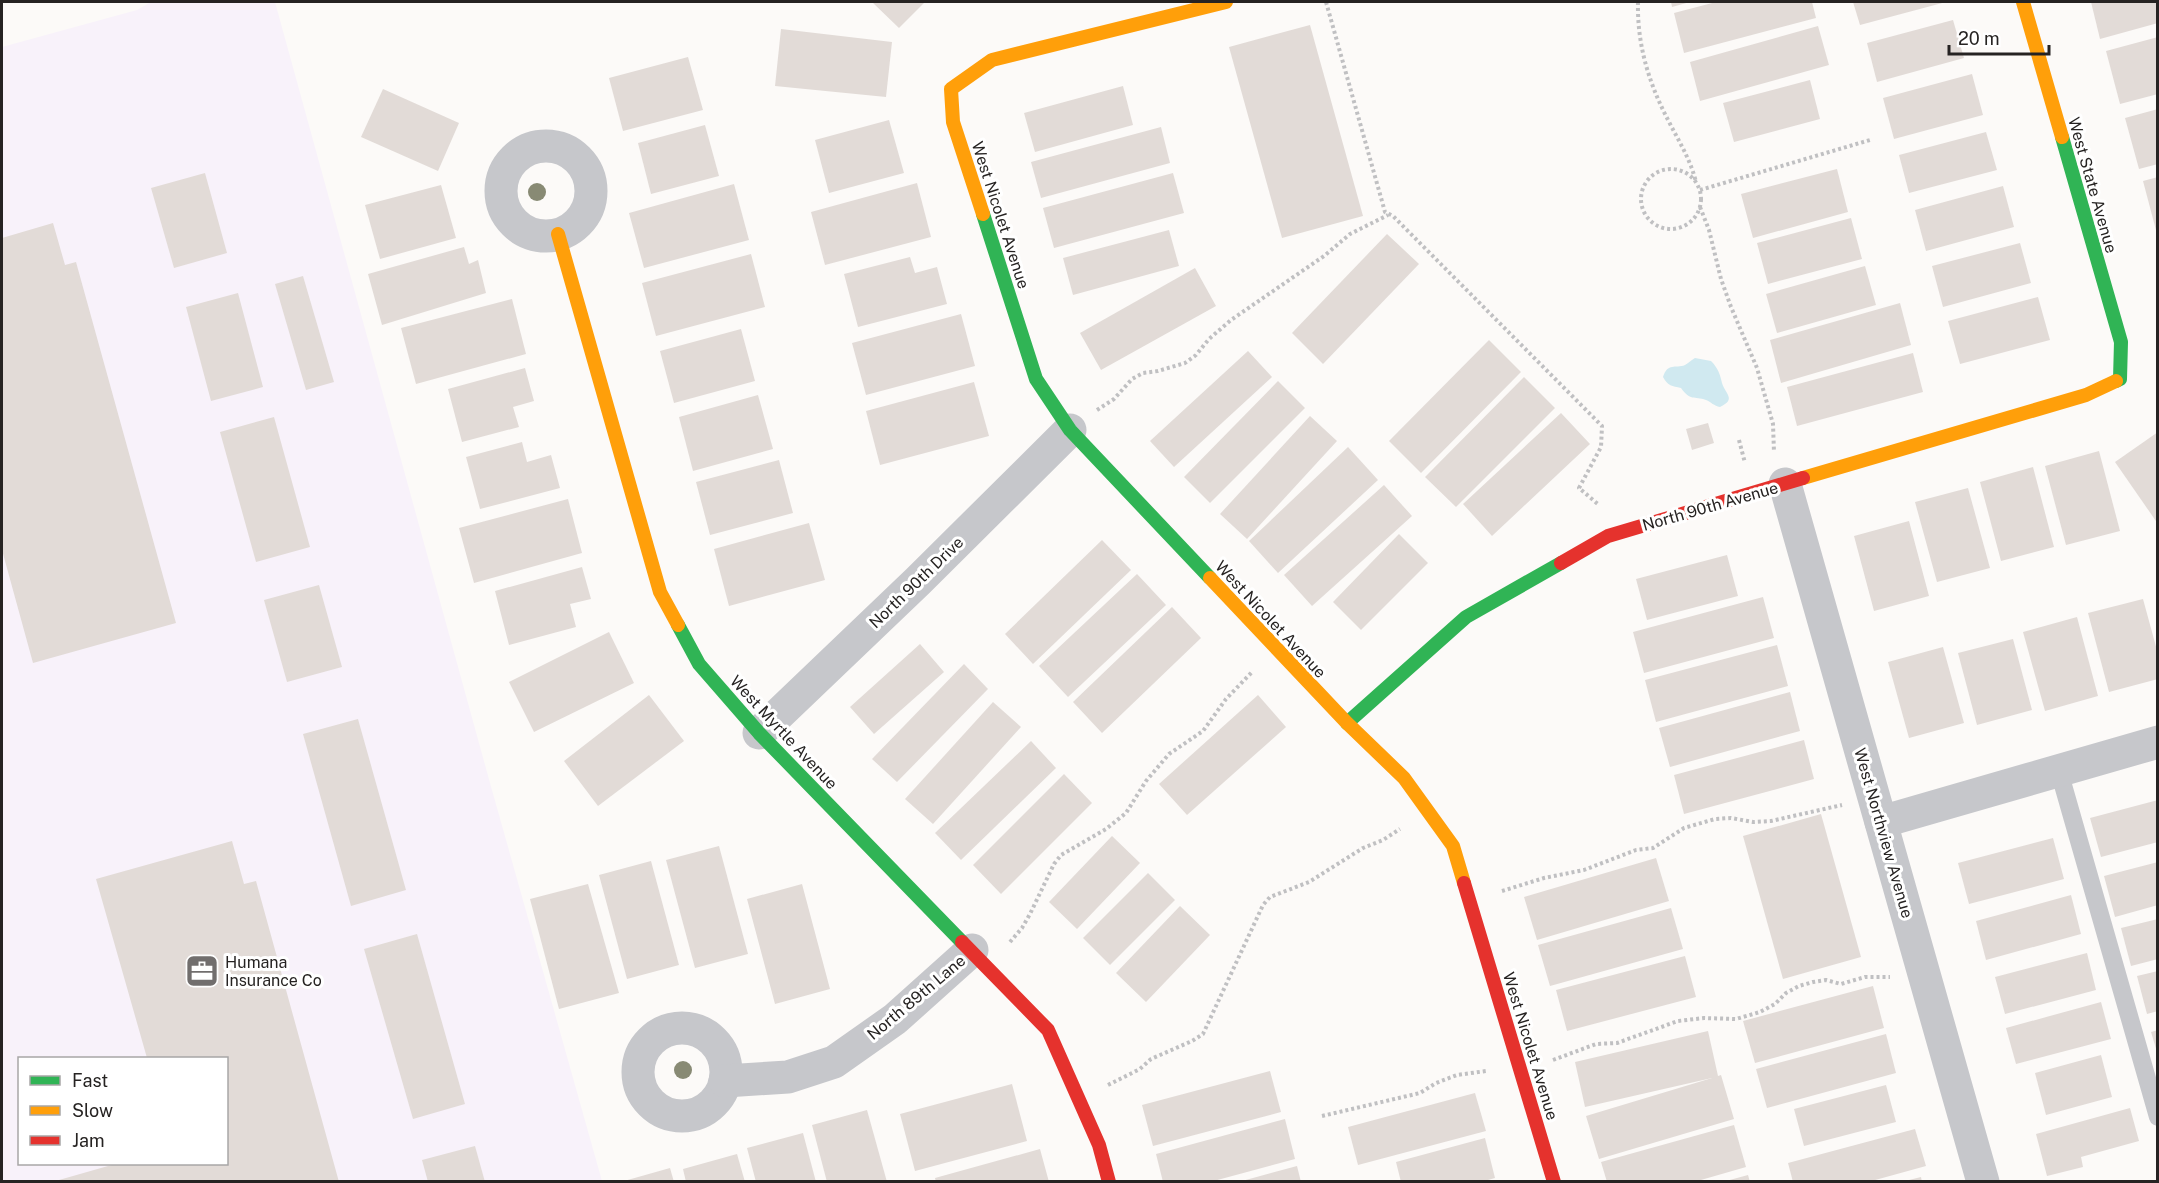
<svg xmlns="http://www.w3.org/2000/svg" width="2159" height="1183" viewBox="0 0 2159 1183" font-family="'Public Sans',sans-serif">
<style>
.commercial{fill:#f8f2fa;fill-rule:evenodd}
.water{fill:#d0e9f0}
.building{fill:#e2dbd7}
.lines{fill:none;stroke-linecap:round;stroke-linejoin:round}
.path{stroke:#c0c0c2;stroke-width:4;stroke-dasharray:3 3;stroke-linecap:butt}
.lane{stroke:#c6c7cb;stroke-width:18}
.street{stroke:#c6c7cb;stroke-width:33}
.fast{stroke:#30b455;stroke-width:14}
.slow{stroke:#ff9f0a;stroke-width:14}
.jam{stroke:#e5322d;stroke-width:14}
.tree{fill:#888a74}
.labels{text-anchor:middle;stroke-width:6;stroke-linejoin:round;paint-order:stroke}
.street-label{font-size:16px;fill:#262322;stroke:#fff}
.poi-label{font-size:16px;fill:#262322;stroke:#fff;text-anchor:start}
</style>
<rect width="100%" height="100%" fill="#fcfaf8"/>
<!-- commercial -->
<path class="commercial" d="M151 2H275L490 783 602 1181 2 1182V47L137 10ZM20 1058H226V1164H20Z"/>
<!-- water -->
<path class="water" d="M1695 358 1711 361C1718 368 1720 374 1722 383 1725 394 1737 399 1720 407 1714 406 1711 402 1706 400 1694 396 1690 401 1681 388 1672 386 1668 386 1663 377 1668 362 1675 369 1685 365 1689 363 1691 360 1695 358Z"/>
<!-- building -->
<g class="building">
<path d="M872 2H925L899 28Z"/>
<path d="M1671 2H1690L1672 7Z"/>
<path d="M1716 2H1812L1816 18 1684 53 1674 13Z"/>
<path d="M1853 2H1946L1860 25Z"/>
<path d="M2091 2H2158V23L2100 39Z"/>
<path d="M1953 20 1964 58 1877 82 1867 43Z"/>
<path d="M1310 25 1363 216 1282 238 1229 47Z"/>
<path d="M1818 26 1829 65 1700 101 1690 62Z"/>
<path d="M781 29 892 42 886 97 775 86Z"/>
<path d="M2158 37V94L2120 104 2106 51Z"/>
<path d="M688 57 703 110 623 131 609 78Z"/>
<path d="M1972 74 1983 115 1894 139 1883 98Z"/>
<path d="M1810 80 1820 119 1734 142 1723 103Z"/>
<path d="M1123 86 1133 125 1035 152 1024 113Z"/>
<path d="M383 89 459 123 438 171 361 137Z"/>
<path d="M2158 109V164L2139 169 2125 118Z"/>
<path d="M889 120 904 173 829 193 815 140Z"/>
<path d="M705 125 719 176 651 194 638 143Z"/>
<path d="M1161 127 1170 163 1041 198 1031 162Z"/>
<path d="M1986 132 1997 170 1909 193 1899 155Z"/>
<path d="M1837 169 1848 212 1753 238 1741 194Z"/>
<path d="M205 173 227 253 174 268 151 188Z"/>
<path d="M1173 173 1184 213 1054 248 1043 208Z"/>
<path d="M2158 177V234H2157L2143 181Z"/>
<path d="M917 183 931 237 825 265 811 212Z"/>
<path d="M734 184 749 240 644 268 629 213Z"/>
<path d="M441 185 456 238 380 259 365 205Z"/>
<path d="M2003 186 2014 227 1926 251 1915 210Z"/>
<path d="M1851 218 1862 259 1768 284 1757 243Z"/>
<path d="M53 223 65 265 76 262 176 623 33 663 2 550V238Z"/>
<path d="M1169 230 1179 266 1073 295 1063 258Z"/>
<path d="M1387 234 1419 264 1323 364 1292 333Z"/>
<path d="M2020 243 2031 283 1943 307 1932 266Z"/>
<path d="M464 247 469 264 478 260 486 293 382 325 368 274Z"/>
<path d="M751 254 765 307 656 336 642 283Z"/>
<path d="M910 257 915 273 937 267 947 304 858 327 844 274Z"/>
<path d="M1865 266 1876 305 1777 333 1766 294Z"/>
<path d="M1195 268 1216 306 1101 370 1080 333Z"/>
<path d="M303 276 334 382 306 390 275 284Z"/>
<path d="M238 293 263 387 211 401 186 307Z"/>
<path d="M2038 297 2050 340 1960 364 1948 321Z"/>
<path d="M512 299 526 354 416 384 401 328Z"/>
<path d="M1900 303 1911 345 1781 383 1770 340Z"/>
<path d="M961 314 975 366 866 395 852 343Z"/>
<path d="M741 329 755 381 674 403 660 351Z"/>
<path d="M1489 340 1521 372 1421 473 1389 441Z"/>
<path d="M1248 351 1272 377 1174 467 1150 441Z"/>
<path d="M1913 353 1923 392 1797 426 1787 387Z"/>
<path d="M525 368 534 401 513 407 519 427 462 442 448 389Z"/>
<path d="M1524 377 1555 408 1456 507 1425 477Z"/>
<path d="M1278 381 1305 408 1210 503 1184 477Z"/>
<path d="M974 382 989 436 880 465 866 411Z"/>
<path d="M758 395 773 449 693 471 679 417Z"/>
<path d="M1561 413 1590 444 1492 536 1463 504Z"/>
<path d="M1310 416 1337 441 1247 539 1220 514Z"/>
<path d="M274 417 310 547 256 562 220 432Z"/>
<path d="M1708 423 1714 443 1692 450 1686 429Z"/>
<path d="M2158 432V524L2115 462Z"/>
<path d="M522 442 527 462 551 455 560 488 480 509 466 457Z"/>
<path d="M1348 447 1378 480 1278 573 1249 541Z"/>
<path d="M2099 451 2120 531 2066 545 2045 466Z"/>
<path d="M779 460 793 513 710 535 696 482Z"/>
<path d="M2033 467 2054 547 2001 561 1980 482Z"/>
<path d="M1384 485 1412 516 1312 606 1284 575Z"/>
<path d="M1968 488 1990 568 1937 582 1915 502Z"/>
<path d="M568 499 582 553 474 583 459 528Z"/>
<path d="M1909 521 1929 596 1874 611 1854 536Z"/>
<path d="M809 523 825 580 729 606 714 549Z"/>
<path d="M1399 534 1428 563 1361 630 1333 602Z"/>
<path d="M1102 540 1131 570 1033 664 1005 634Z"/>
<path d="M1727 555 1738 596 1647 620 1636 579Z"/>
<path d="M582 567 591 599 570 604 576 627 509 645 495 591Z"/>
<path d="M1137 574 1166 605 1068 697 1039 666Z"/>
<path d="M319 585 342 667 287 682 264 600Z"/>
<path d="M1763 597 1774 638 1644 673 1633 632Z"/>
<path d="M2143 599 2158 654V679L2109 692 2088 613Z"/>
<path d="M1172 607 1201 638 1102 733 1073 702Z"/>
<path d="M2077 617 2098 696 2045 711 2023 632Z"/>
<path d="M609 632 634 683 534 732 509 682Z"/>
<path d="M2013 639 2032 710 1977 725 1958 653Z"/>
<path d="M920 644 944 672 874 734 850 707Z"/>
<path d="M1777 645 1788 686 1656 722 1645 680Z"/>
<path d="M1943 647 1964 723 1909 738 1888 662Z"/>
<path d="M964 664 988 689 897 782 872 759Z"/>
<path d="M1790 692 1800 731 1670 767 1659 728Z"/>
<path d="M649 695 684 741 598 806 564 761Z"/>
<path d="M1258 695 1286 727 1187 815 1159 784Z"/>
<path d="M993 702 1021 727 933 824 905 799Z"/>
<path d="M358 719 406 890 351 906 303 734Z"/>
<path d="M1804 740 1814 779 1684 814 1674 775Z"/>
<path d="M1031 741 1056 768 961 860 935 833Z"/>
<path d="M1064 774 1092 803 1001 894 973 865Z"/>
<path d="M2158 800V842L2101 857 2090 818Z"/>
<path d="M1821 814 1861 957 1783 979 1743 836Z"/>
<path d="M1112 836 1140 863 1077 929 1049 902Z"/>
<path d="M2053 838 2064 879 1969 904 1958 863Z"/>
<path d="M232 841 244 884 256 881 339 1182H52L115 1164H226V1058H147L96 879Z"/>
<path d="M719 846 748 954 695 968 666 860Z"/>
<path d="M1656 858 1669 901 1537 940 1524 897Z"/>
<path d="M651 861 679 965 627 979 599 875Z"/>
<path d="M2158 862V905L2115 917 2104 876Z"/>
<path d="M1148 873 1175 900 1110 965 1083 938Z"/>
<path d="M588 884 619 993 559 1009 530 899Z"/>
<path d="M802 884 830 989 775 1004 747 899Z"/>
<path d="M2071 895 2081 934 1986 960 1976 921Z"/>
<path d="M1180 906 1210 935 1146 1002 1116 973Z"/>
<path d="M1671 908 1683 949 1550 986 1538 945Z"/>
<path d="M2158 919V959L2131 966 2121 928Z"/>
<path d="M417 934 465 1104 413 1119 364 949Z"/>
<path d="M2087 953 2096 990 2005 1014 1995 977Z"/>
<path d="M1685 956 1696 997 1567 1031 1556 990Z"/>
<path d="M2158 971V1011L2147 1014 2137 976Z"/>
<path d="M1873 986 1884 1028 1755 1063 1743 1021Z"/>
<path d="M2101 1002 2111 1039 2016 1064 2006 1028Z"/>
<path d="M2158 1030V1052H2157L2151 1032Z"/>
<path d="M1708 1031 1718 1076 1721 1075 1734 1119 1599 1159 1586 1116 1712 1078 1585 1107 1575 1062Z"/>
<path d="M1886 1034 1896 1073 1767 1108 1756 1069Z"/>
<path d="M2101 1055 2112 1097 2046 1115 2035 1073Z"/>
<path d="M1270 1071 1281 1112 1153 1146 1142 1105Z"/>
<path d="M1012 1084 1027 1141 915 1171 900 1114Z"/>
<path d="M1886 1085 1896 1122 1804 1146 1794 1109Z"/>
<path d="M1475 1093 1486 1131 1358 1165 1348 1127Z"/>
<path d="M2130 1108 2139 1141 2081 1157 2083 1167 2047 1176 2036 1134Z"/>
<path d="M867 1110 887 1182H827L812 1125Z"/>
<path d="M1285 1119 1295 1159 1210 1182H1163L1156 1154Z"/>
<path d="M1734 1125 1746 1167 1694 1182H1607L1601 1162Z"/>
<path d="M1915 1129 1926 1166 1868 1182H1793L1788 1163Z"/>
<path d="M803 1133 816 1182H756L747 1148Z"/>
<path d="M1485 1138 1495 1178 1481 1182H1401L1396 1162Z"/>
<path d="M475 1146 485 1182H428L422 1160Z"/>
<path d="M1040 1149 1049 1182H936L935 1178Z"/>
<path d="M737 1154 745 1182H686L683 1169Z"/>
<path d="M1297 1166 1301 1182H1242V1181Z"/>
<path d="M670 1168 674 1182H624V1181Z"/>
<path d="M1748 1175 1750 1182H1726V1181Z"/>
<path d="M1921 1177 1922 1182H1906L1905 1181Z"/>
</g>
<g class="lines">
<!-- path -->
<g class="path">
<path d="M1326 2 1385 212 1393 216 1602 426 1601 447 1579 488 1599 505"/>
<path d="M1638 2C1637 43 1648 81 1667 118 1678 140 1690 158 1696 182"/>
<circle cx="1671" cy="199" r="30"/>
<path d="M1700 190 1870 140"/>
<path d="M1700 207 1709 230 1721 279 1731 307 1757 368 1773 424 1774 452"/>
<path d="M1097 410 1114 399 1132 379 1143 373 1158 371 1185 363 1196 355 1209 339 1231 320 1324 256 1350 234 1388 215"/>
<path d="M1739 440 1745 463"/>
<path d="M1502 891 1544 878 1584 870 1636 850 1653 848 1684 828 1715 819 1731 818 1753 822 1771 821 1842 805"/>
<path d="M1010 942 1022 928 1030 914 1054 864 1061 855 1106 829 1126 813 1146 781 1169 754 1203 731 1226 699 1252 672"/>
<path d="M1553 1060 1596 1044 1617 1043 1678 1021 1704 1018 1736 1019 1760 1012 1775 1004 1786 993 1799 986 1813 982 1826 980 1841 984 1865 977H1890"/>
<path d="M1108 1085 1140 1069 1151 1059 1192 1041 1203 1034 1263 905 1270 897 1309 882 1363 848 1383 840 1400 829"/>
<path d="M1322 1116 1420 1093 1436 1083 1457 1075 1486 1071"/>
</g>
<!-- lane -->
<path class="lane" d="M2059 771 2158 1117"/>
<!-- street -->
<g class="street">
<circle cx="546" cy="191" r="45"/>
<path d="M1785 484 1983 1182"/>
<path d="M759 733 918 581 1070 430"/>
<path d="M1881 822 2158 742"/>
<circle cx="682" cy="1072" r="44"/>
<path d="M725 1081 788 1077 834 1062 895 1019 972 950"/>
</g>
<!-- fast -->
<g class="fast">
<path d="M2062 137 2121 342 2120 379 2116 381"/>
<path d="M983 214 1036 379 1070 430 1210 578"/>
<path d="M678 625 699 664 759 733 962 942"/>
<path d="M1347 723 1466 617 1561 563"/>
</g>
<!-- slow -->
<g class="slow">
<path d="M2023 2 2062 137"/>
<path d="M983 214 953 122 951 89 992 60 1226 2"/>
<path d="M558 234 660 592 678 625"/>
<path d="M1803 478 2086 395 2116 381"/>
<path d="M1210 578 1347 723 1404 778 1453 846 1464 883"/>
</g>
<!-- jam -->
<g class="jam">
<path d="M1561 563 1608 536 1803 478"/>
<path d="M1464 883 1554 1182"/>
<path d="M962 942 1048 1030 1099 1145 1109 1182"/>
</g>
</g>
<!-- trees -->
<g class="tree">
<circle cx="537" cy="192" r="9"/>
<circle cx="683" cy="1070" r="9"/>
</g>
<!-- icons -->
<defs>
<g id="office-square" transform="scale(1.725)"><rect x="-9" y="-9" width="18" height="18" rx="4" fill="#716e6d" stroke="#fff"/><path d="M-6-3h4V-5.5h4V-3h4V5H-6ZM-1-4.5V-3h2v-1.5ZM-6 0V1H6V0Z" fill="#fff"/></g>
</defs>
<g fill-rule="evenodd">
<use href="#office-square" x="202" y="971"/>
</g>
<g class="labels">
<!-- street labels -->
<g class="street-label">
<text transform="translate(2093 185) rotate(74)" y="6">West State Avenue</text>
<text transform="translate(1001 215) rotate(72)" y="6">West Nicolet Avenue</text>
<text transform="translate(1710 506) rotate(-16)" y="6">North 90th Avenue</text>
<text transform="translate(916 582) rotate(-44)" y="6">North 90th Drive</text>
<text transform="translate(1271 619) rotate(47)" y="6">West Nicolet Avenue</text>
<text transform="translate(784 732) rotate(47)" y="6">West Myrtle Avenue</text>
<text transform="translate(1884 833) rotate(74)" y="6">West Northview Avenue</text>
<text transform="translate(916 997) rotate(-40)" y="6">North 89th Lane</text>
<text transform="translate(1531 1046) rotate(73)" y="6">West Nicolet Avenue</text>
</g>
<!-- poi labels -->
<g class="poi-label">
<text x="225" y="968">Humana<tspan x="225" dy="18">Insurance Co</tspan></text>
</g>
</g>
<!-- border -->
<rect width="2159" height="1183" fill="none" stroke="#262322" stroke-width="6"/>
<!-- legend -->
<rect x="18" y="1057" width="210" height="108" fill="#ffffff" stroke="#a8a7a7" stroke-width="1.5"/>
<rect x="30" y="1076" width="30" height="9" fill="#30b455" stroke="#a8a7a7" stroke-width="1.5"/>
<text x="72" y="1087" font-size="18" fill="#262322">Fast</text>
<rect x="30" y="1106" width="30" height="9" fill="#ff9f0a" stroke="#a8a7a7" stroke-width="1.5"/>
<text x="72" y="1117" font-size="18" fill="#262322">Slow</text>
<rect x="30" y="1136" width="30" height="9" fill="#e5322d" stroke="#a8a7a7" stroke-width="1.5"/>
<text x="72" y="1147" font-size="18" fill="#262322">Jam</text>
<!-- scale -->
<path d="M1949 45v9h100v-9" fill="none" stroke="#262322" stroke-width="3"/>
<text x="1958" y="45" font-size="18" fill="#262322" stroke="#ffffff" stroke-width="4.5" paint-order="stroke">20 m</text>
</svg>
